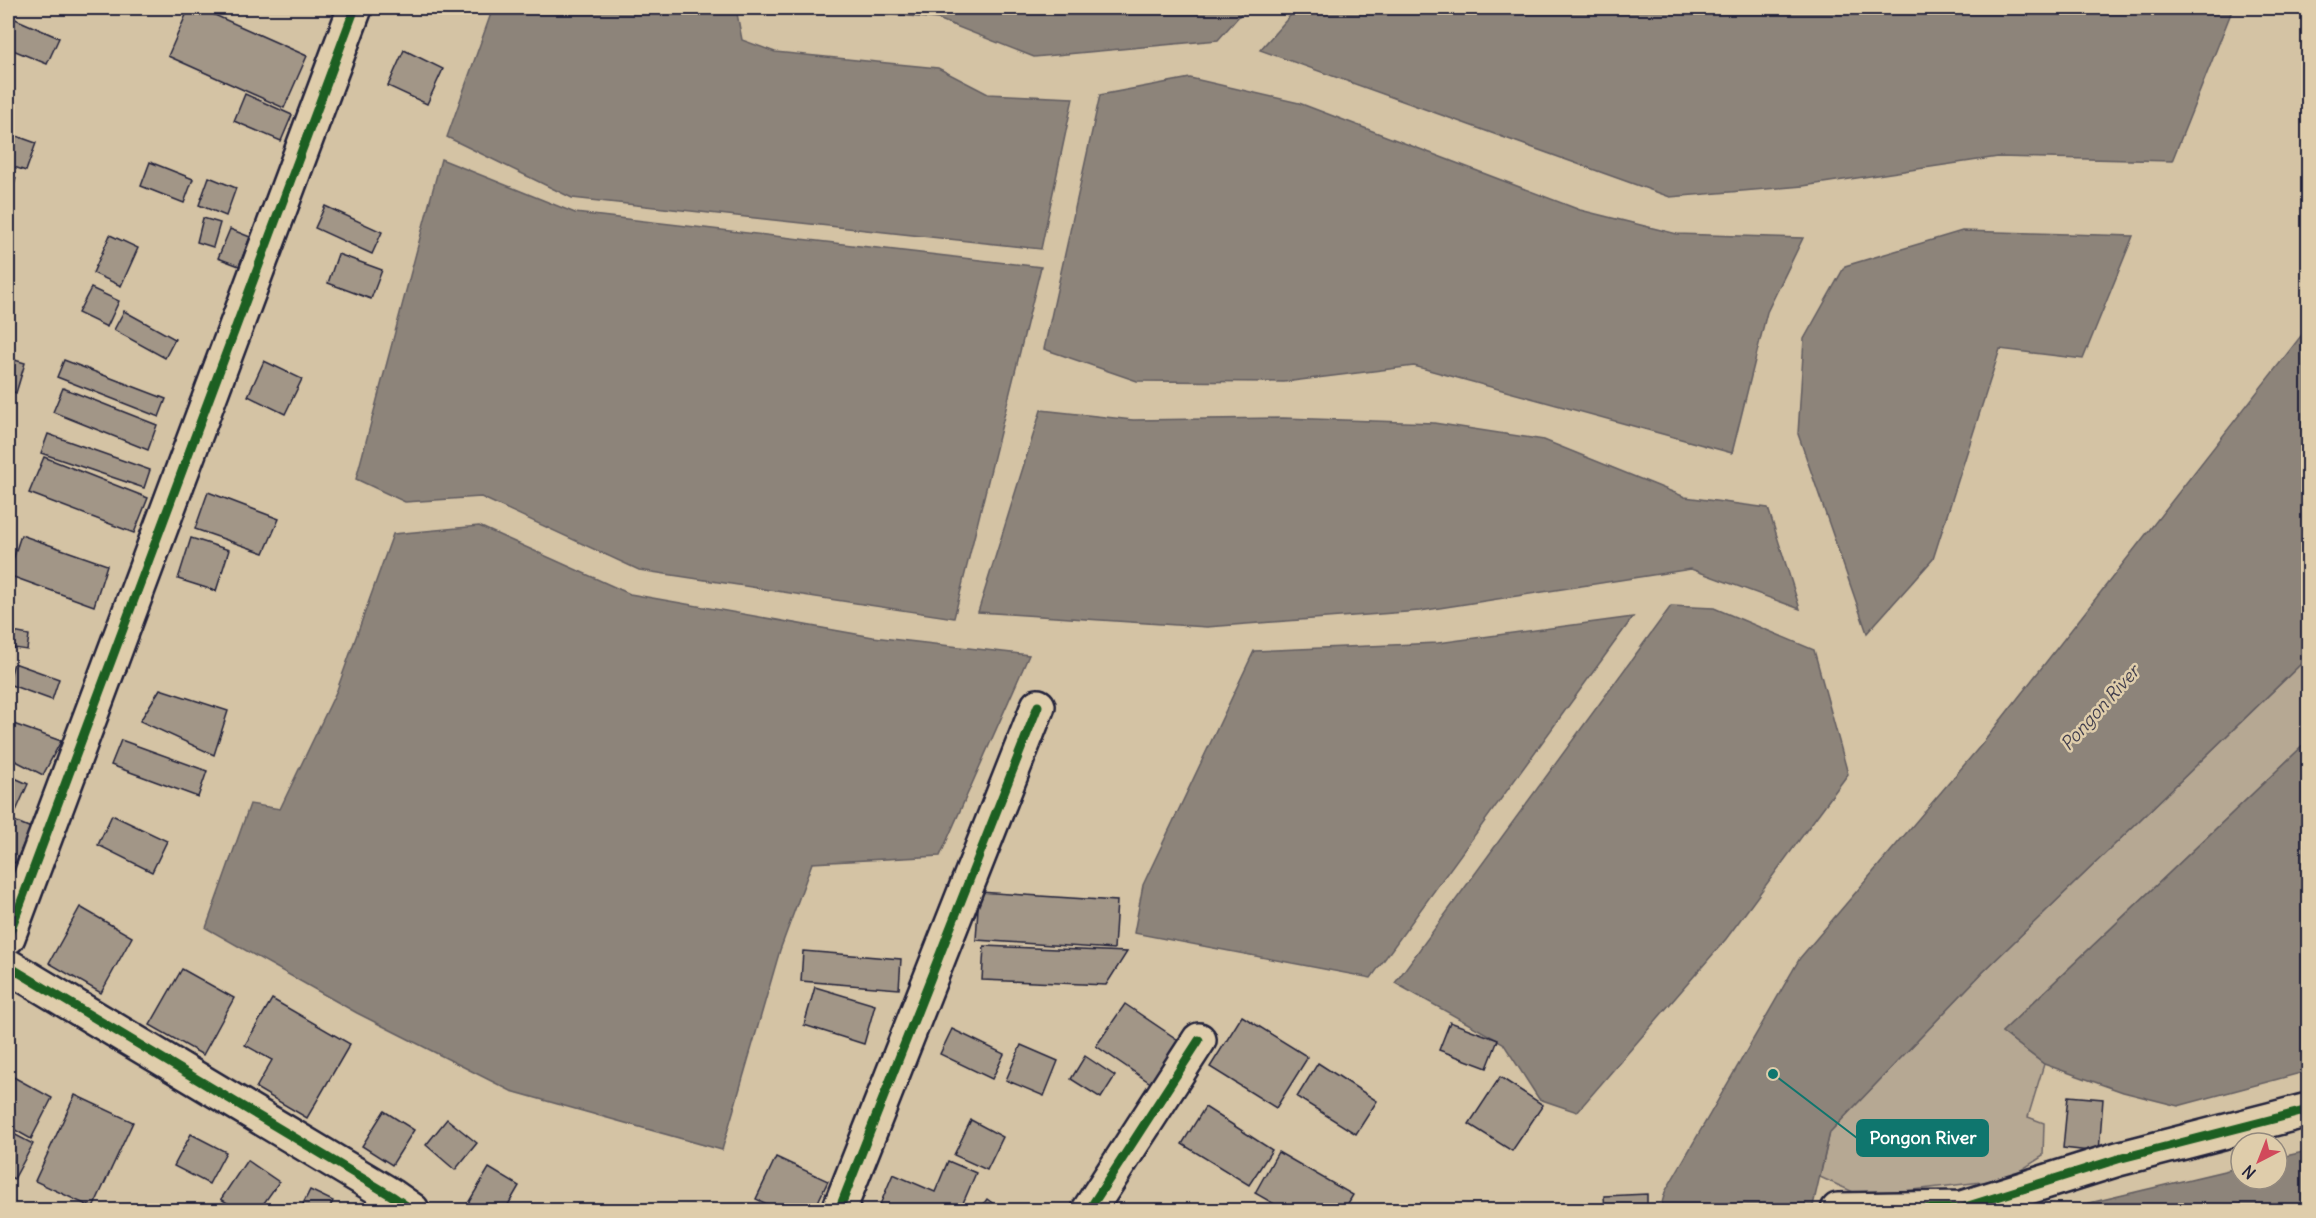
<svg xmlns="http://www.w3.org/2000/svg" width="2316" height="1218" viewBox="0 0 2316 1218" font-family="Delius,sans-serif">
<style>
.green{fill:#b6a893;stroke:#6c6567;stroke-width:1.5}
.water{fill:#8d847a;stroke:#625d61;stroke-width:1.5}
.building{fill:#a29687;stroke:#22223b;stroke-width:1.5}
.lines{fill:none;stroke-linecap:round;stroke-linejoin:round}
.minor-casing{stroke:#22223b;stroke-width:38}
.minor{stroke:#dfcdab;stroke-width:33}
.cycleway-casing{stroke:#dfcdab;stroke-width:13}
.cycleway{stroke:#1b5e20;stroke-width:9}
.labels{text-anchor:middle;stroke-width:5;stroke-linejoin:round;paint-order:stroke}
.water-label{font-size:18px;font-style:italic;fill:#423f4e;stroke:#dfcdab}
.leader{fill:none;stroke:#0f766e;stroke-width:2}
.callout-dot{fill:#0f766e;stroke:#dfcdab;stroke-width:2}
.callout{fill:#0f766e;stroke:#0f766e;stroke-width:2}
.callout-label{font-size:18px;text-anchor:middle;font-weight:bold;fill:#fff}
</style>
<rect width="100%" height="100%" fill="#d4c3a4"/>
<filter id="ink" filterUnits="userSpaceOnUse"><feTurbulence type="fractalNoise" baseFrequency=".0167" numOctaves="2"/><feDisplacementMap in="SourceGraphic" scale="12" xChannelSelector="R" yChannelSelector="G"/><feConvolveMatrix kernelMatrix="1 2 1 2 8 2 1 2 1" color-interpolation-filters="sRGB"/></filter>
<g filter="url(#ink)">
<!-- green -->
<path class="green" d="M2308 657V741L2002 1032 2044 1064 2028 1117 2044 1123 2043 1156 2007 1179 1862 1196 1820 1177 1830 1132 1983 972Z"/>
<!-- water -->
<g class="water">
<path d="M493 8H736L742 40 775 52 938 68 988 94 1073 98 1041 249 572 198 447 137Z"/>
<path d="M831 8H1246L1218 40 1034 57 938 19Z"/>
<path d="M1297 8H2233L2172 161 1998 157 1803 186 1670 197 1260 50Z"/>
<path d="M1190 78 1299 103 1580 210 1677 234 1803 238 1767 312 1732 453 1414 366 1284 382 1137 381 1044 349 1100 95Z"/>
<path d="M441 159 575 213 1041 267 954 618 639 570 481 497 405 502 356 479Z"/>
<path d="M1962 231 2133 236 2083 359 2000 349 1933 559 1867 633 1798 434 1804 339 1845 266Z"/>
<path d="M2308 327V657L1983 972 1830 1132 1812 1210H1660L1665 1192 1800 958 1982 744Z"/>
<path d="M1041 410 1133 420 1283 418 1434 423 1544 440 1685 497 1768 508 1800 609 1691 569 1420 611 1207 627 978 612Z"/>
<path d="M479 526 630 594 873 637 1029 655 940 856 812 863 780 950 722 1150 511 1091 357 1013 206 928 250 804 280 809 337 690 393 534Z"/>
<path d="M1671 606 1714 608 1814 650 1848 774 1726 939 1577 1112 1539 1099 1503 1043 1395 983Z"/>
<path d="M1633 617 1371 978 1134 933 1143 885 1254 651 1438 643Z"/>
<path d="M2308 741V1071L2178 1106 2123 1092 2044 1064 2002 1032Z"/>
<path d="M2308 1151V1210H2060L2241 1167V1179H2277V1158Z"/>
</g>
<!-- building -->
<g class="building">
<path d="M189 8H199L307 56 284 108 168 56Z"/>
<path d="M13 18 59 38 47 64 8 48V31Z"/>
<path d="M404 50 443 69 427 104 388 86Z"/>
<path d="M245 94 292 115 281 141 234 121Z"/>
<path d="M8 133 36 143 26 171 8 165Z"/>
<path d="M150 162 193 179 184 203 141 186Z"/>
<path d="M8 175 16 178 10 199 8 198Z"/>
<path d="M209 177 236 188 226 216 199 205Z"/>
<path d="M325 206 382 232 372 254 315 228Z"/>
<path d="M203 218 220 223 213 247 197 242Z"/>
<path d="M230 229 250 237 239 266 218 258Z"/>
<path d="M110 235 138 248 121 286 93 273Z"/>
<path d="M338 254 382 270 371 299 328 283Z"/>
<path d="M91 288 119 301 107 327 78 313Z"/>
<path d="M124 311 175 339 165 358 114 330Z"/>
<path d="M8 358 25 363 16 393 8 390Z"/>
<path d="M64 360 166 399 159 417 57 377Z"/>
<path d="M264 361 302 379 285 414 248 396Z"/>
<path d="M63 388 157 425 148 450 53 412Z"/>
<path d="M48 434 150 470 144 488 41 453Z"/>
<path d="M44 457 148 498 134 533 29 493Z"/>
<path d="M208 492 279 519 264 553 195 529Z"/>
<path d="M21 535 107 565 94 606 8 575Z"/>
<path d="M191 538 229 550 216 591 178 579Z"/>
<path d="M8 631 29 635 27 650 8 647Z"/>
<path d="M14 663 59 679 52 700 8 684Z"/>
<path d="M160 689 228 711 214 755 140 721Z"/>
<path d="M8 722 61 741 43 775 8 757Z"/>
<path d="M121 740 207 771 198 797 111 765Z"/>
<path d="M8 775 28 784 12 820 31 828 15 863 8 860Z"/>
<path d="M112 815 167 841 152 872 98 845Z"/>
<path d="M979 892 1117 901 1114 949 976 940Z"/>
<path d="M80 907 132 937 101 993 49 963Z"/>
<path d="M984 946 1127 952 1106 985 982 980Z"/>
<path d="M803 951 901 959 899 989 801 981Z"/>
<path d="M182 969 234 998 203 1055 150 1025Z"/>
<path d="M815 987 875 1005 864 1044 804 1025Z"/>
<path d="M272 999 350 1044 307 1118 256 1088 272 1060 245 1045Z"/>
<path d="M1125 1004 1181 1042 1152 1084 1096 1046Z"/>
<path d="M1242 1016 1308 1057 1276 1108 1210 1067Z"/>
<path d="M1450 1022 1498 1040 1487 1068 1439 1050Z"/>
<path d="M952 1029 1004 1054 992 1079 940 1054Z"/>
<path d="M1021 1045 1058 1061 1044 1096 1006 1080Z"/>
<path d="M1085 1056 1115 1076 1101 1098 1071 1079Z"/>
<path d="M1318 1063 1377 1101 1356 1134 1297 1097Z"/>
<path d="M8 1074 52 1098 31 1139 8 1126Z"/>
<path d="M1500 1077 1543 1105 1512 1151 1469 1124Z"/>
<path d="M75 1095 133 1122 93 1208 35 1181Z"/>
<path d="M2068 1096 2103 1099 2099 1152 2063 1148Z"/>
<path d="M1205 1107 1272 1150 1249 1185 1182 1144Z"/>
<path d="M384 1111 414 1130 392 1165 362 1146Z"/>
<path d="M447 1119 477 1143 455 1170 426 1145Z"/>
<path d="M971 1120 1003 1137 987 1170 954 1155Z"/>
<path d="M8 1131 33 1144 14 1179 8 1176Z"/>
<path d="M191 1134 226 1152 209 1184 174 1166Z"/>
<path d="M1278 1152 1353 1195 1344 1210H1285L1255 1193Z"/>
<path d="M776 1157 828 1181 814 1210H780L756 1199Z"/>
<path d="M247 1160 279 1182 259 1210H238L221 1199Z"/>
<path d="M948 1161 976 1173 960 1210H886L879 1207 893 1174 935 1192Z"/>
<path d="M489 1168 519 1186 505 1210H464Z"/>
<path d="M310 1190 333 1201 328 1210H300Z"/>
<path d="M1647 1194V1210H1605L1604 1196Z"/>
<path d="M987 1199 1002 1210H979Z"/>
</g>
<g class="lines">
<!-- minor casing -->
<g class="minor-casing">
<g id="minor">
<path d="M8 937 355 8"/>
<path d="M8 966 392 1196 412 1210"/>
<path d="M839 1210 1038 706"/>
<path d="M1089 1210 1199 1040"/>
<path d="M1838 1210 1962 1208 2118 1159 2308 1110"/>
</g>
</g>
<!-- minor -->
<use href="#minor" class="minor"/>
<!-- cycleway casing -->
<g class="cycleway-casing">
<g id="cycleway">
<path d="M8 937 355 8"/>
<path d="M8 966 392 1196 412 1210"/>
<path d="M839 1210 1038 706"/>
<path d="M1089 1210 1199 1040"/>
<path d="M1838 1210 1962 1208 2118 1159 2308 1110"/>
</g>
</g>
<!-- cycleway -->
<use href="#cycleway" class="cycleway"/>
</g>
</g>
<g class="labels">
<!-- water labels -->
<g class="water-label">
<text transform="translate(2100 708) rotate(-48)" y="6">Pongon River</text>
</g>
</g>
<!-- callouts -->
<path class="leader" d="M1773 1074L1857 1138"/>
<circle class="callout-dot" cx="1773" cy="1074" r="6"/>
<rect class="callout" x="1857" y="1120" width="131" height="36" rx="6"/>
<g class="callout-label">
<text x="1923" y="1144">Pongon River</text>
</g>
<!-- margin -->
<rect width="2316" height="1218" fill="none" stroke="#dfcdab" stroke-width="30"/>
<rect x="15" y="15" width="2286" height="1188" fill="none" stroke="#22223b" stroke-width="2" filter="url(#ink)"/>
<!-- north arrow -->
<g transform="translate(2259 1161) rotate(222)"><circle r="28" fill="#dfcdab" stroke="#93897e" stroke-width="1.5"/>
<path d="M0-4.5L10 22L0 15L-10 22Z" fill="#d1495b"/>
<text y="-9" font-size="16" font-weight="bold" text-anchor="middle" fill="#22223b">N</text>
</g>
</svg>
